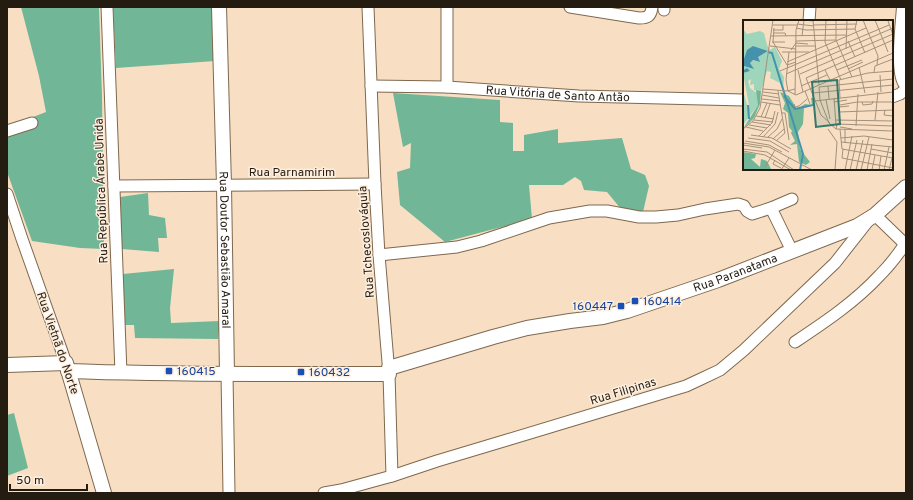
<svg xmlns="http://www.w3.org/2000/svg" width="913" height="500" viewBox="0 0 913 500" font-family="Overpass,sans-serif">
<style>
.forest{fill:#71b696}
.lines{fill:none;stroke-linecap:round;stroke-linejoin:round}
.minor-casing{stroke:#7e684e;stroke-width:13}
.tertiary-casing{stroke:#7e684e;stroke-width:16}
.secondary-casing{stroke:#7e684e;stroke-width:18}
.minor{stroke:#fff;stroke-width:11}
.tertiary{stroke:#fff;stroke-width:14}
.secondary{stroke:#fff;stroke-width:16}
.transit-dot{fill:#1a4fb4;stroke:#fdeedd;stroke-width:1.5}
.labels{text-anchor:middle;stroke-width:3;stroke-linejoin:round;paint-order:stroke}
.street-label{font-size:12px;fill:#241b11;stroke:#fdeedd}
.transit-label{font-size:12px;fill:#164399;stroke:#fdeedd;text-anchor:start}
.inset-river{fill:none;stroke:#4592ad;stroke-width:2}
.inset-road{fill:none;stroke:#a3917c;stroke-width:1}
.view{fill:#34786b;fill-opacity:0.15;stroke:#34786b;stroke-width:2}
.inset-edge{fill:none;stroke:#241b11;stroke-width:2}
</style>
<rect width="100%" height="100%" fill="#f8dfc3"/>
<!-- forest -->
<g class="forest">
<path d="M21 7H99L102 96 104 249 80 248 32 241 7 172V127L46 112 39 76Z"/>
<path d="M113 7H212L215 61 116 68Z"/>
<path d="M393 93 500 100V122L513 123V151H524V135L558 129V143L622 138 631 169 645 175 649 186 643 212 621 209 607 192 584 190 581 181 575 177 563 185H529L532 219 445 242 400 205 397 172 410 168 411 143 403 147Z"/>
<path d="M148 193 149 215 165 218 167 238H158L159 252 122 249 120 197Z"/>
<path d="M174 269 170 308 171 323 220 321 218 339 135 338 134 325H125L123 274Z"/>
<path d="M14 413 28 468 7 476V415Z"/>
</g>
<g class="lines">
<!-- minor casing -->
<g class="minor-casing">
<g id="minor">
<path d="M107 7 121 373"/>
<path d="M368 7 375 184 379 255 389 374 392 476"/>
<path d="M570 7 639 18C648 18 651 16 652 7"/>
<path d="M664 10V7"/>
<path d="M809 21 810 7"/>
<path id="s1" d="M371 86 447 87 579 96 744 100"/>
<path d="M447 87V7"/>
<path d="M892 97 900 94 906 89"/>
<path d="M7 131 32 123"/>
<path d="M114 186 375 184"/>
<path d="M7 194 22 239 66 363"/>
<path d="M771 208 792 251"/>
<path d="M379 255 457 247 481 241 549 218 590 211H607L639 217H656L678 215 705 209 738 204 744 206 747 211 752 214 771 208 792 199"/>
<path d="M795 342C825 322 855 302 880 275 888 267 896 257 903 247V242L875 215"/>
<path d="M227 374 229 493"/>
<path d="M324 493 341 490 392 476 437 461 507 440 686 386 701 379 720 370 744 350 835 263 868 221"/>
</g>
</g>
<!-- tertiary casing -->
<g class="tertiary-casing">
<g id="tertiary">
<path id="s2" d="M219 7 224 185 227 374"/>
<path d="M7 365 66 363 104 493"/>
<path id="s3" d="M389 368 493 337 527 328 570 321 603 317 627 311 718 280 857 226 875 215 906 187"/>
<path d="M68 371C175 375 282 374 389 374"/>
</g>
</g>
<!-- secondary casing -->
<g class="secondary-casing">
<path id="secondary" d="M905 7C904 23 898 70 906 82"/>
</g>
<!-- minor -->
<use href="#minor" class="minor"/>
<!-- tertiary -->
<use href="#tertiary" class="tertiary"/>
<!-- secondary -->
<use href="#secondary" class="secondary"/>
</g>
<!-- markers -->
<g class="transit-dot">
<rect x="631" y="297" width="8" height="8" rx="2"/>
<rect x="617" y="302" width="8" height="8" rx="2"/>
<rect x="165" y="367" width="8" height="8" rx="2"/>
<rect x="297" y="368" width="8" height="8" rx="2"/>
</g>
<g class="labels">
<!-- street labels -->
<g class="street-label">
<text dy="4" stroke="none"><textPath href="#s1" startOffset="187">Rua Vitória de Santo Antão</textPath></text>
<text x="292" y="176">Rua Parnamirim</text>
<text transform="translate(101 191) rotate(-92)" y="4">Rua República Árabe Unida</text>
<text transform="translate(366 242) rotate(-94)" y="4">Rua Tchecoslováquia</text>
<text dy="4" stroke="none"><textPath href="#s2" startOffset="243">Rua Doutor Sebastião Amaral</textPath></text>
<text dy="4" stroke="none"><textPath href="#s3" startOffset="360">Rua Paranatama</textPath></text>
<text transform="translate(58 343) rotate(71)" y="4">Rua Vietnã do Norte</text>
<text transform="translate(623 391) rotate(-17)" y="4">Rua Filipinas</text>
</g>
<!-- transit labels -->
<g class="transit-label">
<text x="643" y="305">160414</text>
<text x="613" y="310" text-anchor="end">160447</text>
<text x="177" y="375">160415</text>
<text x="309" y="376">160432</text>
</g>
</g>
<!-- overview -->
<g transform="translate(743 20)">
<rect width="150" height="150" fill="#f8dfc3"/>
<path d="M0 9 4 14 17 11 21 13 24 25 27 30 32 27 39 41 36 49 41 57 40 72 37 63 27 58 28 52 24 51 18 71 11 70V64L7 65 8 59 5 61 7 68 15 74V85L0 105 1 74 4 85H6L0 53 7 51 1 50 0 47 9 40 16 42 15 37 25 31 9 27 0 42Z" fill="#9fd5ba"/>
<path d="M13 70 18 71 17 84 11 98 0 109 15 85ZM37 72 46 76 54 89 62 84 69 85 68 78H71V85L61 88 60 104 55 112 57 129 67 142 63 145 56 142 54 124 47 125 52 121 48 113 49 111 46 107 45 93 40 89 42 83ZM0 132 13 134 12 138 8 139 17 147 18 139 24 141 28 149 0 150Z" fill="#71b696"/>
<path d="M10 26 25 31 15 37 17 42 10 40 7 43 11 49 1 46V50L4 48 7 51 0 53V42L4 30Z" fill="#4592ad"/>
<path class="inset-river" d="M25 32 29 33 60 134 57 150M41 76 52 89 70 85M5 85 6 99"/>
<path class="inset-road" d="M70 0 76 65M83 0 82 22 98 60M93 0V20L109 57M114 0 112 9 122 33M120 0 135 36 134 45M132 0 145 32M145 1 150 15M54 4 71 6M30 5H54M70 5 114 4M53 8 63 10 112 9M30 10H40V5M30 13H42L43 16M28 16 104 15M59 16 61 0 70 1M53 21 93 20M105 21 112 37M29 22H42M30 22 44 45 53 42M30 22 31 8M27 26 53 29M53 26H72M103 29 104 0M48 30 53 23 65 24M39 32H66M44 42 123 8M116 47 122 73M105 49 120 42M55 50 60 72M82 50 88 62M94 50 119 40M37 51 146 5M131 52 132 46 150 39M43 54 150 8M57 54 150 14M137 55 138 72M58 66 84 55M85 66 86 79M76 67 150 59M76 67 77 81M20 69 44 71 52 69M45 71 53 75 150 33M45 71 43 60 46 32M62 71 67 84M20 72 36 74M70 73 150 65M19 75 36 78M52 75 53 10 56 0M91 78 93 105M97 78 96 60 125 53 150 51M19 79 37 81M77 80 86 103 93 109M83 80 87 99M72 81 150 72M18 82 37 85M91 82 104 80M114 82H150M119 82 120 85 129 84 130 81M51 84 52 87 56 86 64 79M97 85 114 82M142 90 141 95 150 96M96 92 150 90M96 92V87L106 86M38 93H42L46 120M13 96 31 99M18 97 24 83M22 98 27 84M11 100 30 102M92 100 150 101M132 100 135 72M9 102 28 105M87 103 78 95 63 58 150 20M6 105 24 108M113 106 115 74M150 106 94 104 93 109 150 111M3 107 20 111M97 107 109 109M0 109 10 101 17 88 30 0M85 109 94 122 92 150M97 109 99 129 150 138M102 109V123M8 115 29 118 48 129M16 116 29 103 32 91M20 117 32 104 35 92M25 117 34 109 39 99M5 118 27 121 46 132M98 118 121 116 150 120M30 119 41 109M2 121 26 125 39 132M33 121 42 113 35 71M98 122 150 127M0 123 26 127 69 150M0 125 19 128M0 129 24 132 51 150M100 129 99 138 150 148M128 129 150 133M0 131 22 135 48 150M32 140 30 144 38 148M22 147 32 130M38 150 46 138M102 150 109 116M107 150 114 120M113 150 120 120M118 150 126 117M124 150 129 124M129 150 132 135M136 150 138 136M141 150 146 127M146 150 149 138"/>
<path class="view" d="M94 60 97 104 73 107 69 62Z"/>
<rect width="150" height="150" class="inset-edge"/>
</g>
<!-- border -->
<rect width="913" height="500" fill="none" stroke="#241b11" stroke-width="16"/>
<!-- scale -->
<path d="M10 484v6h77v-6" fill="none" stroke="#241b11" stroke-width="2"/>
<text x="16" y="484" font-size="12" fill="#241b11" stroke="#fdeedd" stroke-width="3" paint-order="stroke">50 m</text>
</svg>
